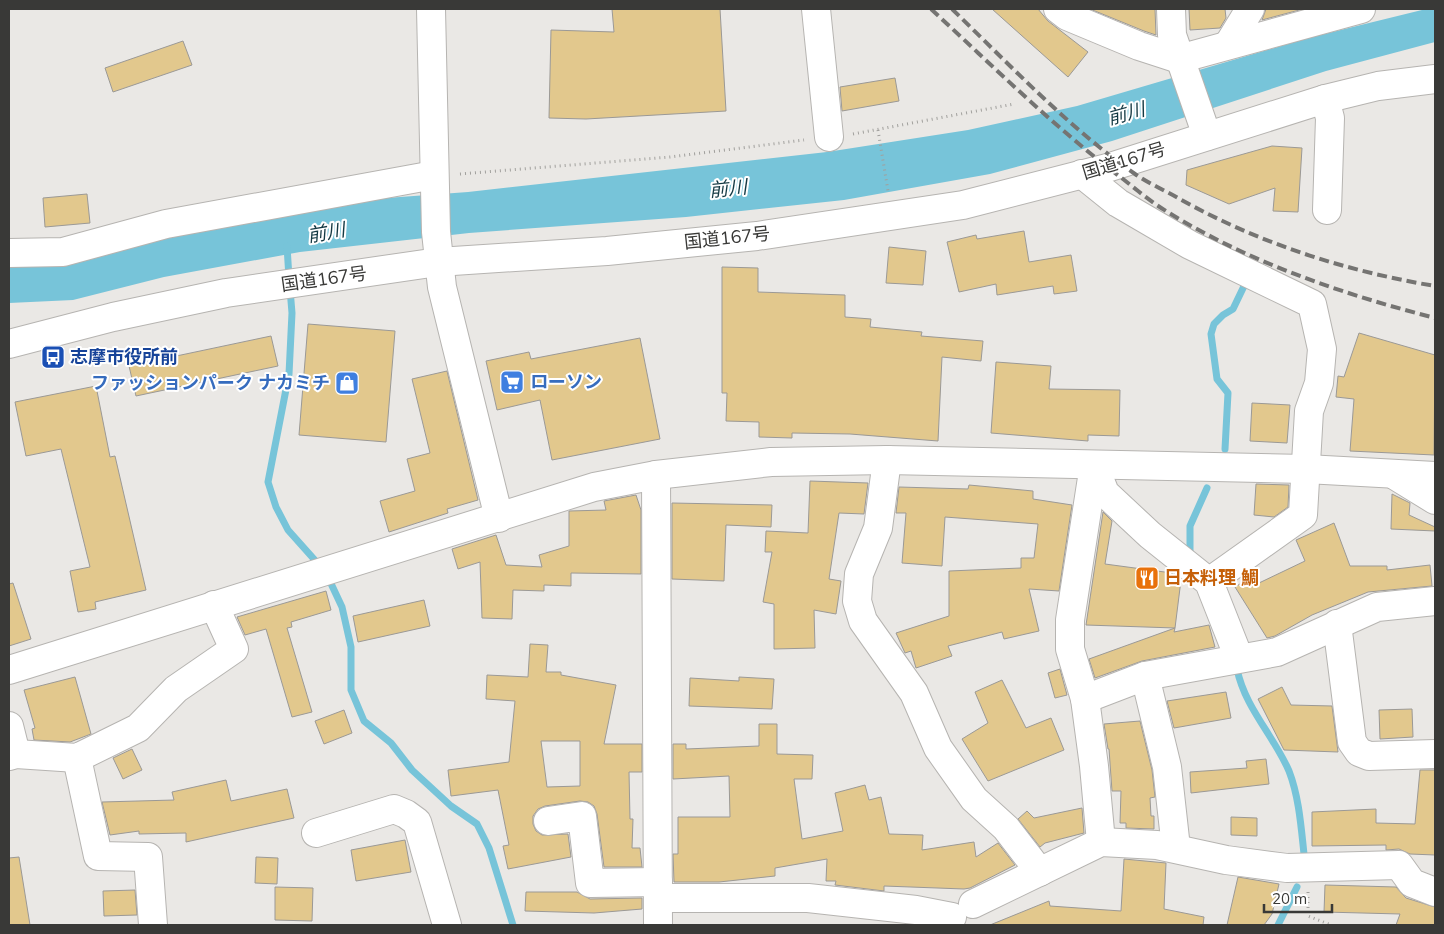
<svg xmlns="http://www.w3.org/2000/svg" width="1444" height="934" viewBox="0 0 1444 934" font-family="Mulish,'Noto Sans JP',sans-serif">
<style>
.water{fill:#77c4d9}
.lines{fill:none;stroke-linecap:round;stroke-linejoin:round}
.stream{stroke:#77c4d9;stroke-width:7}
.building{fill:#e2c88d;stroke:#9b9996;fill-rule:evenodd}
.minor-casing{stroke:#b6b4b1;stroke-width:30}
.highway-casing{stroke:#b6b4b1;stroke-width:30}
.path{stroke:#a1a09d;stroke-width:3;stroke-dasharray:1 4;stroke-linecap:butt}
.minor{stroke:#fff;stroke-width:28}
.highway{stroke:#fff;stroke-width:28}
.rail{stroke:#757472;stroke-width:4;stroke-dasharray:10 5;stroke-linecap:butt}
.labels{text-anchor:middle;stroke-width:4;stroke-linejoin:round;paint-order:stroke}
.street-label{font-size:18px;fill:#393937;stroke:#fff}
.transit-label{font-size:18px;font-weight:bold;fill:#164399;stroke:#fff;text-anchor:start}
.shop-label{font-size:18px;font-weight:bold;fill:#366cbe;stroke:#fff;text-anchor:start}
.food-label{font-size:18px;font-weight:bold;fill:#c56008;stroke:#fff;text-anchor:start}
.water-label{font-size:19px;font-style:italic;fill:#143943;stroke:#fff}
</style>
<rect width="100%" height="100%" fill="#eae8e5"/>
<!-- water -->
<path class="water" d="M1426 9H1435V42L1326 71 1112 141 990 174 844 200 686 217 469 233 300 252 164 277 73 300 9 303V258L194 231 373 199 468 192 827 152 968 130 1077 106 1308 38Z"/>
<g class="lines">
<!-- stream -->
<g class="stream">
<path d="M287 246 289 278"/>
<path d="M290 289 292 313 289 374 268 482 276 507 288 530 321 567"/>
<path d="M1225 449 1228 393 1217 379 1211 334 1214 324 1223 315 1233 309 1245 284"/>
<path d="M1190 554V526L1207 488"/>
<path d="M327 575 342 607 351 647V690L364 721 391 743 412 770 451 806 477 824 489 848 513 925"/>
<path d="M1237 669C1245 708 1274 736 1289 771 1299 797 1301 826 1304 854"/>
<path d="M1278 925 1297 887"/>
</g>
</g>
<!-- building -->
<g class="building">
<path d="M612 9H720L726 111 586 119 549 118 551 30 614 32Z"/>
<path d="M992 9H1038L1048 21 1088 52 1068 77Z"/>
<path d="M1090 9H1155L1156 35 1144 31Z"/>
<path d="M1189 9H1225L1226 18 1220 28 1190 30Z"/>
<path d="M1266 9H1303L1262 20Z"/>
<path d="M183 41 192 65 113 92 105 68Z"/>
<path d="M895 78 899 101 842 111 840 87Z"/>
<path d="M1272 146 1302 148 1298 212 1273 211 1275 188 1229 204 1186 185 1187 170Z"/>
<path d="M87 194 90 223 45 227 43 198Z"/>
<path d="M1024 231 1029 262 1071 255 1077 291 1054 294 1053 286 997 295 996 284 959 292 947 242 976 235 977 239Z"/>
<path d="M889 247 926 251 923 285 886 283Z"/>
<path d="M722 267 758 268V292L845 295V317L871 319 870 327 922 332 921 336 983 341 981 361 942 357 938 441 850 434 792 433V438L759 437V422L726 421 727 393H722Z"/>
<path d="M308 324 395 331 386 442 299 435Z"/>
<path d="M1359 333 1435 355 1434 455 1350 451 1354 399 1336 397 1338 376 1344 377Z"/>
<path d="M271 336 278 366 136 396 129 366Z"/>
<path d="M640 338 660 439 552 460 540 400 497 410 486 361 529 352 531 359Z"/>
<path d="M996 362 1051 366 1049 389 1120 390 1119 436 1088 435V441L991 433Z"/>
<path d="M447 371 478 500 447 509 448 513 389 532 380 501 415 491 407 459 430 453 412 379Z"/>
<path d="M96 386 110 457 115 456 146 590 95 602 96 609 78 612 70 571 90 567 61 449 26 456 15 402Z"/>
<path d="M1252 403 1290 405 1287 443 1250 441Z"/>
<path d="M810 481 868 483 864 514 839 513 829 579 841 581 836 614 814 610 815 648 774 649V604L763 602 772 552H765L766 531 808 533Z"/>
<path d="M1256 484 1289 485 1288 507 1274 517 1254 515Z"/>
<path d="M969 485 1033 491V499L1072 505 1059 591 1029 589 1039 631 1004 639 1002 632 948 646 952 656 916 668 911 651 905 653 896 633 949 616V571L1021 568V558H1034L1038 524 945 517 942 566 902 563 906 513H896L899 487 968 489Z"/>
<path d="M1392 494 1410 503 1409 515 1435 527V531L1391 529Z"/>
<path d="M636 495 641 510V574L571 573V586L544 585V591L513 590 512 619 482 618 480 562 458 569 452 549 496 535 506 565 542 567 539 555 569 546V511L606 510 604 501Z"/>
<path d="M672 503 772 505 771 527 726 525 724 581 672 579Z"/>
<path d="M1103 512 1112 521 1105 564 1172 573 1181 580 1175 628 1086 625Z"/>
<path d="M1334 523 1350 566H1387V570L1430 565 1432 586 1368 592 1312 615 1275 636 1267 638 1235 587 1255 575 1259 583 1305 561 1296 540Z"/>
<path d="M13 583 31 639 9 646V584Z"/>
<path d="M326 591 331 610 291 622 292 627 287 628 312 712 292 717 266 629 245 635 237 617Z"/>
<path d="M424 600 430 626 358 642 353 616Z"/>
<path d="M1209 625 1215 647 1142 661 1095 678 1089 659 1175 628 1174 632Z"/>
<path d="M530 644 548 645 546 672H561V675L616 685 604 744H642V772H629L630 819H633L632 848H640L642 867H604L597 814 594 806 588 802 580 801 545 806 538 809 533 816V824L536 831 542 835 568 834 571 857 508 869 503 846 509 845 498 790 451 796 448 770 509 762 515 701 486 699 487 675 528 677ZM541 741H580V786L547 787Z"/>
<path d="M1060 669 1067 695 1055 698 1048 673Z"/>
<path d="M75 677 91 734 70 742 34 740 32 729 35 728 24 690Z"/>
<path d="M739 677 774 679 772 709 689 706 690 678 739 681Z"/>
<path d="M1002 680 1026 728 1051 718 1064 750 988 781 962 739 988 723 975 692Z"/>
<path d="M1282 687 1291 705 1332 706 1338 752 1284 750 1258 699Z"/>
<path d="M1226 692 1231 718 1174 728 1167 701Z"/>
<path d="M1412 709 1413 737 1380 739 1379 710Z"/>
<path d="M344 710 352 733 324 744 315 721Z"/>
<path d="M1140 721 1152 770 1155 797 1150 798 1151 816H1154V829L1126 828V823H1120L1121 791H1112L1109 749H1108L1104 724Z"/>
<path d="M759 724H777V754L813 755 812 779H794L802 839 843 831 835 793 865 785 869 800 881 797 889 834 923 835 922 850 974 842 976 857 998 843 1015 865 970 888 964 889 884 886V891L835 885 836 881H826L827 859 775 868V876L719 882H674L673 854H678V817H730L729 776 673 779V744H686V749L759 746Z"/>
<path d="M132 749 142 770 123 779 113 758Z"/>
<path d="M1266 759 1269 784 1191 793 1190 772 1247 768 1246 761Z"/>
<path d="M1420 770H1435V855L1410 854 1399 849 1386 850V845L1312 846V812L1376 809V823L1415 824Z"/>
<path d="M226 780 231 801 287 789 294 818 186 842V833L139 834V831L110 835 102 802 174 800 172 792Z"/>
<path d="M1082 808 1084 833 1045 843 1040 847 1018 819 1027 811 1034 818Z"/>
<path d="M1231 817 1257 818V836L1231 835Z"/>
<path d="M405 840 411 872 356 881 351 850Z"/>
<path d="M19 857 30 925H9V858Z"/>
<path d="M256 857 278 858 277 884 255 883Z"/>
<path d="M1124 859 1166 863 1164 909 1204 917 1203 925H990L1049 901 1050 906 1121 911Z"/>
<path d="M1238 877 1279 884 1272 914 1264 925H1227Z"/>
<path d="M1325 885 1396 887 1406 898 1435 907V925H1396L1400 914 1324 912Z"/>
<path d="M275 887 313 888 312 921 275 920Z"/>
<path d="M135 890 137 915 104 916 103 891Z"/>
<path d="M526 892H577L590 899 642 898V909L594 913 525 911Z"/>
</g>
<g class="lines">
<!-- minor casing -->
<g class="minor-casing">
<g id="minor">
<path d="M431 9 436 232 442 287 499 518"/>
<path d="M816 9 829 137"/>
<path d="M1058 9 1067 16 1139 46 1179 59 1361 9"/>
<path d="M1171 9 1172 35 1207 136"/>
<path d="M1228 45 1250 9"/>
<path d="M1325 99 1330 118 1327 210"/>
<path d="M1082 174 1118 203 1190 245 1312 304 1322 349 1319 383 1309 411 1303 515 1209 582"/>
<path d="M9 253 63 252 166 224 434 175"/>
<path d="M887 460 878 528 859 574 857 601 863 621 914 693 938 748 974 799 1006 828 1040 872"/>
<path d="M1094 465 1070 620V649L1085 699 1094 766 1101 842"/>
<path d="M1094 465 1105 493 1150 535 1209 582 1239 658"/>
<path d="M656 475 658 925"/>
<path d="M1396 476 1435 500"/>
<path d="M1337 624 1352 742 1359 752 1369 756 1435 754"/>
<path d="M9 670 594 487 656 475 771 462 887 460 1306 469 1435 476"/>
<path d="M1145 676 1167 767 1176 848"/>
<path d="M1085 699 1145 676 1277 652 1377 607 1435 601"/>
<path d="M9 726 16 754"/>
<path d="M9 756 16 754 77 758 138 728 176 689 234 649 214 605"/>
<path d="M77 758 98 856 148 857 153 925"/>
<path d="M548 821 582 816 590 883 658 882"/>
<path d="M316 833 394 809 406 814 417 822 447 925"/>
<path d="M659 898H808L916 910 952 917"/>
<path d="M973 904 1101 842 1157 845 1226 860 1287 868 1399 865 1412 883 1435 892"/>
</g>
</g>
<!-- highway casing -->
<g class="highway-casing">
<path id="highway" d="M9 344 113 317 226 293 438 262 607 251 757 236 963 205 1107 168 1325 99 1378 86 1435 79"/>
</g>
<!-- path -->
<g class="path">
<path d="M878 130 888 191"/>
<path d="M853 134 1014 104"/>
<path d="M460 174 670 157 804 140"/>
<path d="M1308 892V916L1331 925"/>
</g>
<!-- minor -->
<use href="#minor" class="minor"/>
<!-- highway -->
<use href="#highway" class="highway"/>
<!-- rail -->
<g class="rail">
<path d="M931 9C994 67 1055 128 1123 179 1137 190 1151 202 1166 211 1248 262 1342 294 1435 318"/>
<path d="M952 9C1010 65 1068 127 1135 174 1148 183 1164 190 1178 198 1258 243 1345 271 1435 286"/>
</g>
</g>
<!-- icons -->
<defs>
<g id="bus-square" transform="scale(1.25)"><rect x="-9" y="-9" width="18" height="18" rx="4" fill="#1a4fb4" stroke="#fff"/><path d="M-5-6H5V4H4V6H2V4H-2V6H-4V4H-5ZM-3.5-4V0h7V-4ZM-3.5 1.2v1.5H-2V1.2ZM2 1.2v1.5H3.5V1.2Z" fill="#fff"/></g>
<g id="supermarket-square" transform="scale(1.25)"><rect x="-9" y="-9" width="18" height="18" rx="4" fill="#3f7fe0" stroke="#fff"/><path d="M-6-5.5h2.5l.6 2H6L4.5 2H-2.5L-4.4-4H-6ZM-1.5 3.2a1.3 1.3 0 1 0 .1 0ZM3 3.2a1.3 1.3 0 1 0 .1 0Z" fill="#fff"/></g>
<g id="shop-square" transform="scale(1.25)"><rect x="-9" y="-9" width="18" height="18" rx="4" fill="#3f7fe0" stroke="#fff"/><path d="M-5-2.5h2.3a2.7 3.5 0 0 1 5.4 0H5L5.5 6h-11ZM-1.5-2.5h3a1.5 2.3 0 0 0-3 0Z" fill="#fff"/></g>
<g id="restaurant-square" transform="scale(1.25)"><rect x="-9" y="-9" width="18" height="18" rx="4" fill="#e8710a" stroke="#fff"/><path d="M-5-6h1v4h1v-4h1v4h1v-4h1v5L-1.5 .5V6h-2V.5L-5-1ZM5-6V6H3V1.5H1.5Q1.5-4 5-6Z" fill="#fff"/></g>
</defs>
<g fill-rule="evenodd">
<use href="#bus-square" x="53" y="357"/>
<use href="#supermarket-square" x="512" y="382"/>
<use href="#shop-square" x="347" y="383"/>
<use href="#restaurant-square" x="1147" y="578"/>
</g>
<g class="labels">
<!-- street labels -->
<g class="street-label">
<text transform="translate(1124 161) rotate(-17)" y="6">国道167号</text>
<text transform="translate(727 238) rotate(-6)" y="6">国道167号</text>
<text transform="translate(324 279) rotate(-8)" y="6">国道167号</text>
</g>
<!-- transit labels -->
<g class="transit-label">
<text x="70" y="363">志摩市役所前</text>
</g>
<!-- shop labels -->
<g class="shop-label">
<text x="530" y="388">ローソン</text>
<text x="330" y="389" text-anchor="end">ファッションパーク ナカミチ</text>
</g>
<!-- food labels -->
<g class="food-label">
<text x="1164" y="584">日本料理 鯛</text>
</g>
<!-- water labels -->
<g class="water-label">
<text transform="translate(1126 113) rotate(-15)" y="7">前川</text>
<text transform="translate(728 188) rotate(-6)" y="7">前川</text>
<text transform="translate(326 232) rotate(-10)" y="7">前川</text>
</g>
</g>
<!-- border -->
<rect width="1444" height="934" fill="none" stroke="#393937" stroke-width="20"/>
<!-- scale -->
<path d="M1264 904v8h68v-8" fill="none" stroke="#393937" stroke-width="2.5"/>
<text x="1272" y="904" font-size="15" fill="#393937" stroke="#ffffff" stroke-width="4" paint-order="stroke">20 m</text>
</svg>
